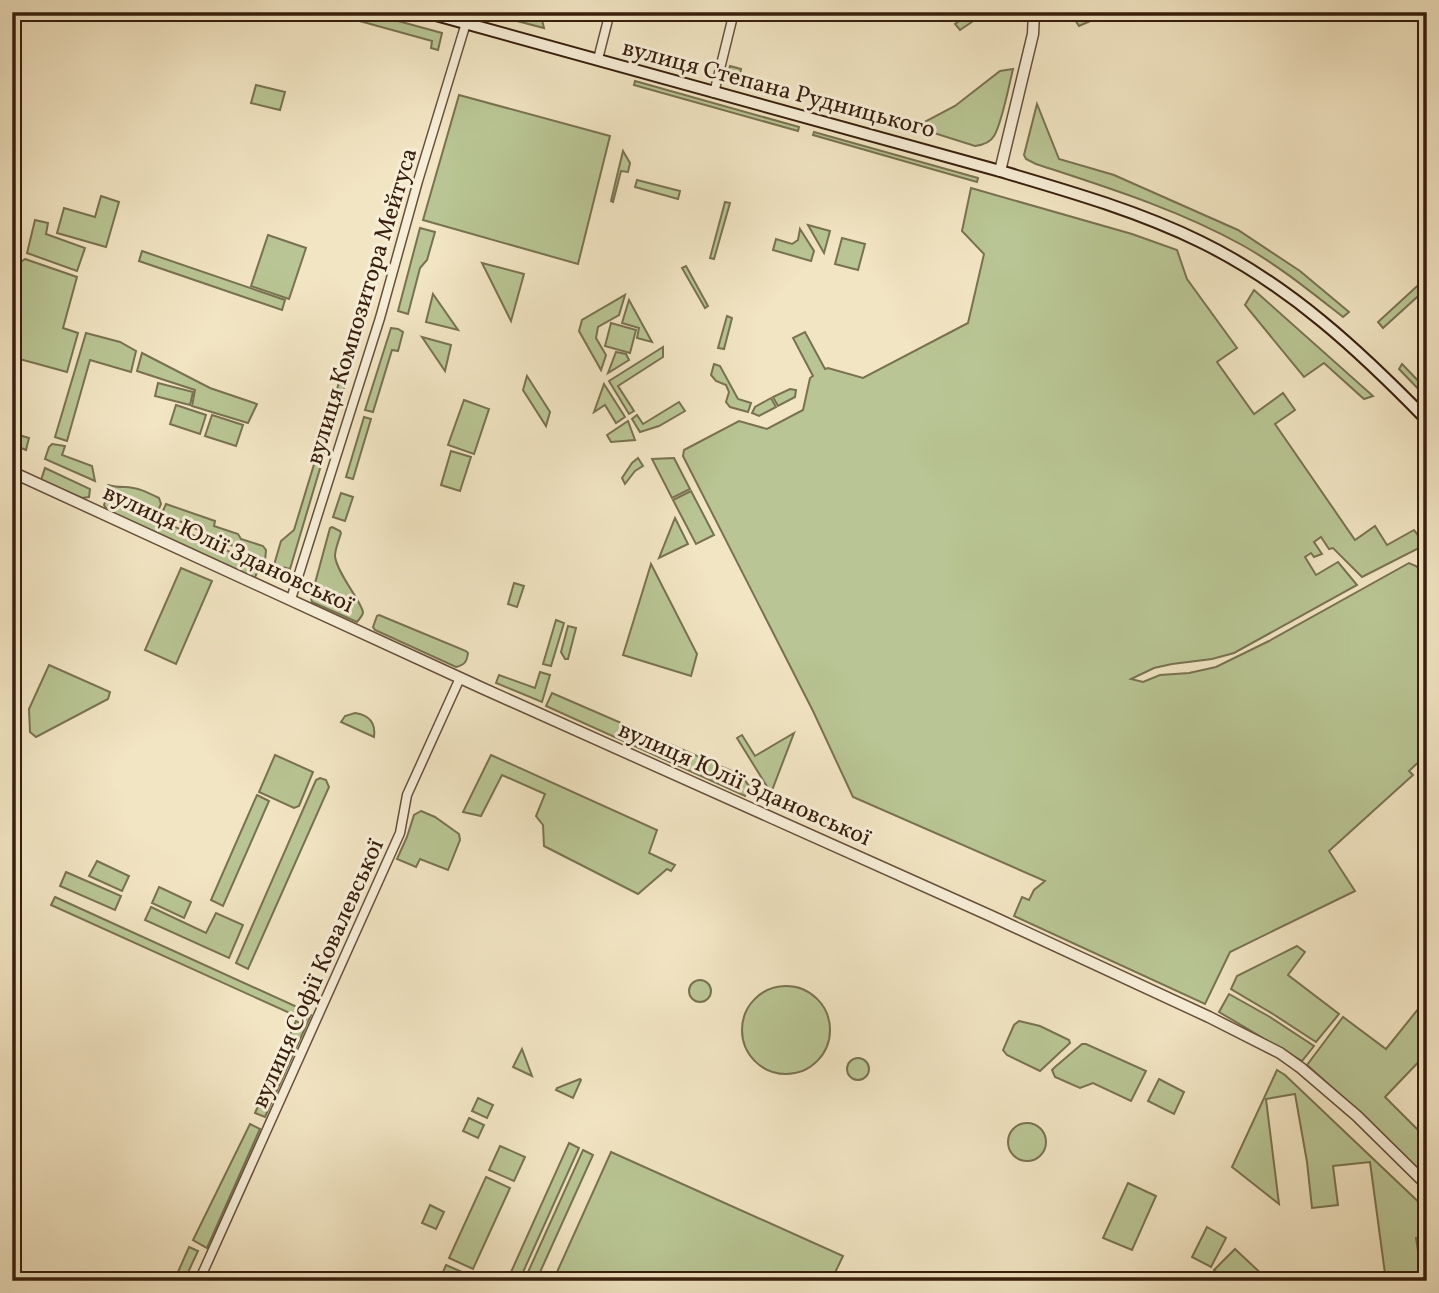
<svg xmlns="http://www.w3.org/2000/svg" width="1439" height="1293" viewBox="0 0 1439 1293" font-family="Vollkorn,serif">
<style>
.green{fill:#b9c594;stroke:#787250;stroke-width:2}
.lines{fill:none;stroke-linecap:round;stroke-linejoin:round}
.minor-casing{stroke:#66503a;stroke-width:11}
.tertiary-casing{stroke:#66503a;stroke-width:13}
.secondary-casing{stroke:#371e0c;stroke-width:14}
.minor{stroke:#f7eed8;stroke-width:8}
.tertiary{stroke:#f7eed8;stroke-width:10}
.secondary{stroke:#f7eed8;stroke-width:10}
.labels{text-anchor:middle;stroke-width:6;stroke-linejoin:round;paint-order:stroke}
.street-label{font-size:24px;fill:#371e0c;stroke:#f7eed8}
</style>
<rect width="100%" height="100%" fill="#f2e5c3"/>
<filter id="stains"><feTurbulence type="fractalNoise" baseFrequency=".00286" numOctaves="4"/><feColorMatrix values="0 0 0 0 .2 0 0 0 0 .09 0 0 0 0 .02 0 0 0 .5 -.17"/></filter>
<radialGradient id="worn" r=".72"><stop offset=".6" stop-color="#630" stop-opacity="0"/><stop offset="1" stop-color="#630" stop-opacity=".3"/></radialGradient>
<!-- green -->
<g class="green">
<path d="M327 12H365L442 33 438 50 431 48 432 41Z"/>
<path d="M482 12H540L544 28Z"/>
<path d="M972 12 985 13 960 30 955 24Z"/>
<path d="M1070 12H1111L1079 26Z"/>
<path d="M730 66 741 69 740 74 776 84 774 90 727 77Z"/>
<path d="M1013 69C1009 85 1002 123 994 136 990 143 983 145 975 146L915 127 955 106 1000 71Z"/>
<path d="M635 81 799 127 798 131 634 85Z"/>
<path d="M256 85 285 92 280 110 251 103Z"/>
<path d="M459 95 610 136 578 264 423 220Z"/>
<path d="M1037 104 1059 159 1114 175 1238 230 1300 271 1349 312 1343 317C1311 292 1278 265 1242 245 1177 209 1106 187 1036 164L1026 159 1024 155Z"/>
<path d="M814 132 978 178 977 182 813 135Z"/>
<path d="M623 151 630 163 628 172 621 171 613 202 611 201Z"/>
<path d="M637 180 680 191 678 199 635 187Z"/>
<path d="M971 188 1132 234 1177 250 1187 279 1237 348 1217 362 1254 414 1283 393 1295 410 1275 424 1355 540 1375 526 1387 545 1414 530 1425 545 1362 577 1333 548 1329 549 1321 537 1314 542 1322 554 1314 557 1311 553 1305 557 1316 575 1338 562 1357 585 1234 653 1212 659 1172 664 1154 668 1131 679 1143 682 1160 675 1189 673 1216 667 1269 641 1409 563 1416 566 1427 577V754L1409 771 1413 775 1329 851 1355 891 1230 952 1205 1004 1014 916 1022 897 1029 900 1034 890 1045 881 853 797 813 711 683 456 684 450 739 421 767 429 803 410 810 378 813 376 793 338 805 332 825 369 828 368 863 378 968 323 984 254 962 231Z"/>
<path d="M101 196 119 202 106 247 57 233 64 208 95 217Z"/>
<path d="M725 202 730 203 714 259 710 258Z"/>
<path d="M35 220 48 223 46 234 85 248 77 271 27 253Z"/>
<path d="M808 225 830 231 824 253Z"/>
<path d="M420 228 435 232 427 260 420 268 408 314 398 311Z"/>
<path d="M800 229 814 251 811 261 773 250 776 239 792 244 798 240Z"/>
<path d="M268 235 306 248 289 299 251 286Z"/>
<path d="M842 238 865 244 858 270 835 264Z"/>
<path d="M142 251 285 300 282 310 139 261Z"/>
<path d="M25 259 77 277 63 328 78 333 67 372 12 357V274L15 266Z"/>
<path d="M482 263 524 274 511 321Z"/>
<path d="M686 266 708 306 705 308 682 268Z"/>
<path d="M1427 277V288L1383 328 1378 322Z"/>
<path d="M1254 290 1373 396 1364 399 1324 363 1304 377 1245 305Z"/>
<path d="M433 294 458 330 426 322Z"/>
<path d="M625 295 619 315 598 327 596 338 606 355 601 370 579 331 582 320Z"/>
<path d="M629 300 652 342 637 338 639 328 622 323Z"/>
<path d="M727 316 732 318 724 349 718 348Z"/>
<path d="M611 323 636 330 630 353 605 346Z"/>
<path d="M391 328 398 329 403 332 398 351 392 350 373 412 365 410Z"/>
<path d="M86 333 120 342 136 351 131 372 90 360 67 441 55 437Z"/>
<path d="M422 337 451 345 445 371Z"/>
<path d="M663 347V357L618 386 634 411 629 414 609 381Z"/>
<path d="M616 352 626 354 629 360 608 373Z"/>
<path d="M142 353 210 388 257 404 248 423 192 406 195 390 137 371Z"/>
<path d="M714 364 720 366 738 399 751 403 748 412 730 407 726 402 729 392 726 385 716 381 711 375Z"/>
<path d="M1402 364 1427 390V398L1399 369Z"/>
<path d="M344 366 350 368 290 569 274 565 281 541 294 530Z"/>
<path d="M527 376 550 412 546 426 523 390Z"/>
<path d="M158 383 193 392 190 405 155 396Z"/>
<path d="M604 384 625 417 616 423 605 405 594 412Z"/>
<path d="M790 389 796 390 795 397 778 406 773 397Z"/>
<path d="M771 398 776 407 759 416 752 413 755 407Z"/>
<path d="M464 400 489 409 474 454 448 445Z"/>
<path d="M679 402 685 411 659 426 640 432 632 419 637 415 643 424Z"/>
<path d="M176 405 206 415 200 434 170 424Z"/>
<path d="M212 415 243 425 236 446 205 436Z"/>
<path d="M364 417 371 419 353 479 346 477Z"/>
<path d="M628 421 635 440 611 442 607 435Z"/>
<path d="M12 433 29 438 26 450 12 444Z"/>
<path d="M52 444 65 446 62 455 92 466 95 481 45 459 49 447Z"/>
<path d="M451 451 471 457 460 491 441 485Z"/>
<path d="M638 458 643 466 635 471 625 484 622 478 632 463Z"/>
<path d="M674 458 690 489 672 498 652 459Z"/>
<path d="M45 468 90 489 89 497 82 498 41 480Z"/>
<path d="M108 485C114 487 119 487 125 487 137 487 149 493 159 498L161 504 158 511 107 487Z"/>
<path d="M691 491 714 535 696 544 673 500Z"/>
<path d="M341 493 353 497 345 521 333 517Z"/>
<path d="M107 496 259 565 258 571 254 579 109 513 104 505Z"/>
<path d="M166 504 215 521 214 526 238 534 241 539 263 546 266 550 265 561 162 513Z"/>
<path d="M675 518 688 544 659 558Z"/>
<path d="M332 527 340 531 341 533C339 540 335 549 335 556 336 572 364 605 363 613 362 617 359 619 357 622L312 602 311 598 330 528Z"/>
<path d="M651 564 697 654 691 676 623 655Z"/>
<path d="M181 568 212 581 176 664 145 650Z"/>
<path d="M514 583 524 586 517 607 508 604Z"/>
<path d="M379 615 466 651 468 653C467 661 465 665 456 667L375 630 373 627 377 616Z"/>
<path d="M556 620 564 623 551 666 543 664Z"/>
<path d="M568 626 576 628 568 659H565L561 652Z"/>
<path d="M49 665 110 692 108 699 36 737 30 732 29 709Z"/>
<path d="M540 672 550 675 542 702 496 683 499 675 535 688Z"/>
<path d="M552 693 741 775 749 786 745 796 546 706Z"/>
<path d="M355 713C369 715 376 723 374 737L341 722 345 716Z"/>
<path d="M794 733 771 793 737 738 742 735 755 756Z"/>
<path d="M275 755 313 772 299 806 294 808 259 792Z"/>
<path d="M491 755 657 830 649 853 675 865 671 871 667 869 638 894 544 846 543 825 536 816 545 794 502 775 481 816 463 812Z"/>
<path d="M320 778 326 780 329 787 248 969 236 963 316 780Z"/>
<path d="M257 795 269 801 223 906 211 900Z"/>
<path d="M421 811 435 817 459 834 460 840 448 870 420 859 416 867 397 859 407 837 414 815Z"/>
<path d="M97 861 129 876 122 891 89 876Z"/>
<path d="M66 872 121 896 115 910 60 886Z"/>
<path d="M159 887 191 902 184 918 152 903Z"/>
<path d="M55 897 306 1011 303 1019 51 905Z"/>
<path d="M151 907 206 933 216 913 243 925 229 958 145 920Z"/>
<path d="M1297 946 1305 952 1288 975 1339 1014 1316 1042 1273 1014 1231 989 1237 976Z"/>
<circle cx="700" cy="991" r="11"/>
<circle cx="786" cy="1030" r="44"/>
<path d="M1229 994 1270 1017 1314 1046 1302 1061 1219 1012Z"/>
<path d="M1427 998V1053L1385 1097 1427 1139V1178L1365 1117 1307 1065 1343 1017 1386 1049Z"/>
<path d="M308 1014 311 1015 265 1117 255 1113 296 1021 303 1025Z"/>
<path d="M1019 1021 1040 1026 1069 1040 1070 1043 1040 1071 1007 1055 1003 1050 1014 1025Z"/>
<path d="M1082 1044H1086L1146 1071 1131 1101 1093 1083 1080 1088 1055 1077 1052 1070 1055 1067Z"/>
<path d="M522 1049 532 1076 513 1067Z"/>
<circle cx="858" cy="1069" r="11"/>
<path d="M1277 1070 1285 1075 1427 1210V1236L1416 1238 1423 1281H1386L1370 1162 1333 1166 1338 1205 1312 1208 1307 1162 1295 1094 1266 1099 1279 1204 1232 1167Z"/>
<path d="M580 1079 581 1080 573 1098 556 1090 557 1088Z"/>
<path d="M1159 1079 1184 1092 1174 1114 1148 1101Z"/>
<path d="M478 1098 493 1105 487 1118 472 1111Z"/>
<path d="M469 1118 484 1125 478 1138 463 1131Z"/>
<circle cx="1027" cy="1142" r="19"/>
<path d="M250 1124 260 1129 207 1248 193 1240Z"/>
<path d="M569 1143 579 1148 519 1281H507Z"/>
<path d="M500 1146 525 1157 514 1181 489 1170Z"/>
<path d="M583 1150 593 1155 536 1281H524Z"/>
<path d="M611 1152 843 1256 831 1281H553Z"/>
<path d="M486 1177 510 1188 473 1269 449 1258Z"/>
<path d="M1128 1183 1156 1196 1132 1250 1103 1238Z"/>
<path d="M430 1205 444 1212 436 1229 422 1223Z"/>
<path d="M1207 1227 1226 1238 1211 1267 1192 1257Z"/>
<path d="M189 1247 198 1251 184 1281H174Z"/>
<path d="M1235 1249 1268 1280 1267 1281H1226L1214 1270Z"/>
<path d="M446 1265 471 1276 469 1281H439Z"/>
<path d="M1317 1273 1319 1276 1330 1274 1333 1281 1277 1280Z"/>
</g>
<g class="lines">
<!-- minor casing -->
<g class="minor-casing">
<g id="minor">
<path d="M598 59 610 12"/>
<path d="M714 93 734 12"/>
<path d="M291 599 380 318 418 181 466 23"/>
<path d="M199 1281 400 833 407 795 460 678"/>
</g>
</g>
<!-- tertiary casing -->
<g class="tertiary-casing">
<g id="tertiary">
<path d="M1000 171 1033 34 1034 12"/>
<path d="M12 472 482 688 991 916 1209 1017 1280 1053 1301 1068 1357 1116 1427 1185"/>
</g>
</g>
<!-- secondary casing -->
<g class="secondary-casing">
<path id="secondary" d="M425 12 1000 171C1068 191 1138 211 1201 242 1289 285 1360 351 1427 420"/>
</g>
<!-- minor -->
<use href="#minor" class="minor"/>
<!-- tertiary -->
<use href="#tertiary" class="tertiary"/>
<!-- secondary -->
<use href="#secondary" class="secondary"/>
</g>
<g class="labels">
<!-- street labels -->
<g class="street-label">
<text transform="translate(779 88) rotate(15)" y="8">вулиця Степана Рудницького</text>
<text transform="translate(361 306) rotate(-73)" y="8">вулиця Композитора Мейтуса</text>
<text transform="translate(229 548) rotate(25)" y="8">вулиця Юлії Здановської</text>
<text transform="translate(745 783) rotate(24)" y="8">вулиця Юлії Здановської</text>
<text transform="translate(317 973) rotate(-66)" y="8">вулиця Софії Ковалевської</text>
</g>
</g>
<!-- margin -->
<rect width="1439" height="1293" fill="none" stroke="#f2e5c3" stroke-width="42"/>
<rect x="14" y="14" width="1411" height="1265" fill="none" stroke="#371e0c" stroke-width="3.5"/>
<rect x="21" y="21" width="1397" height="1251" fill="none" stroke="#371e0c" stroke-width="2"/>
<rect width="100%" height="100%" filter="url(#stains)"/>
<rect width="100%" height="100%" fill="url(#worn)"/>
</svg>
